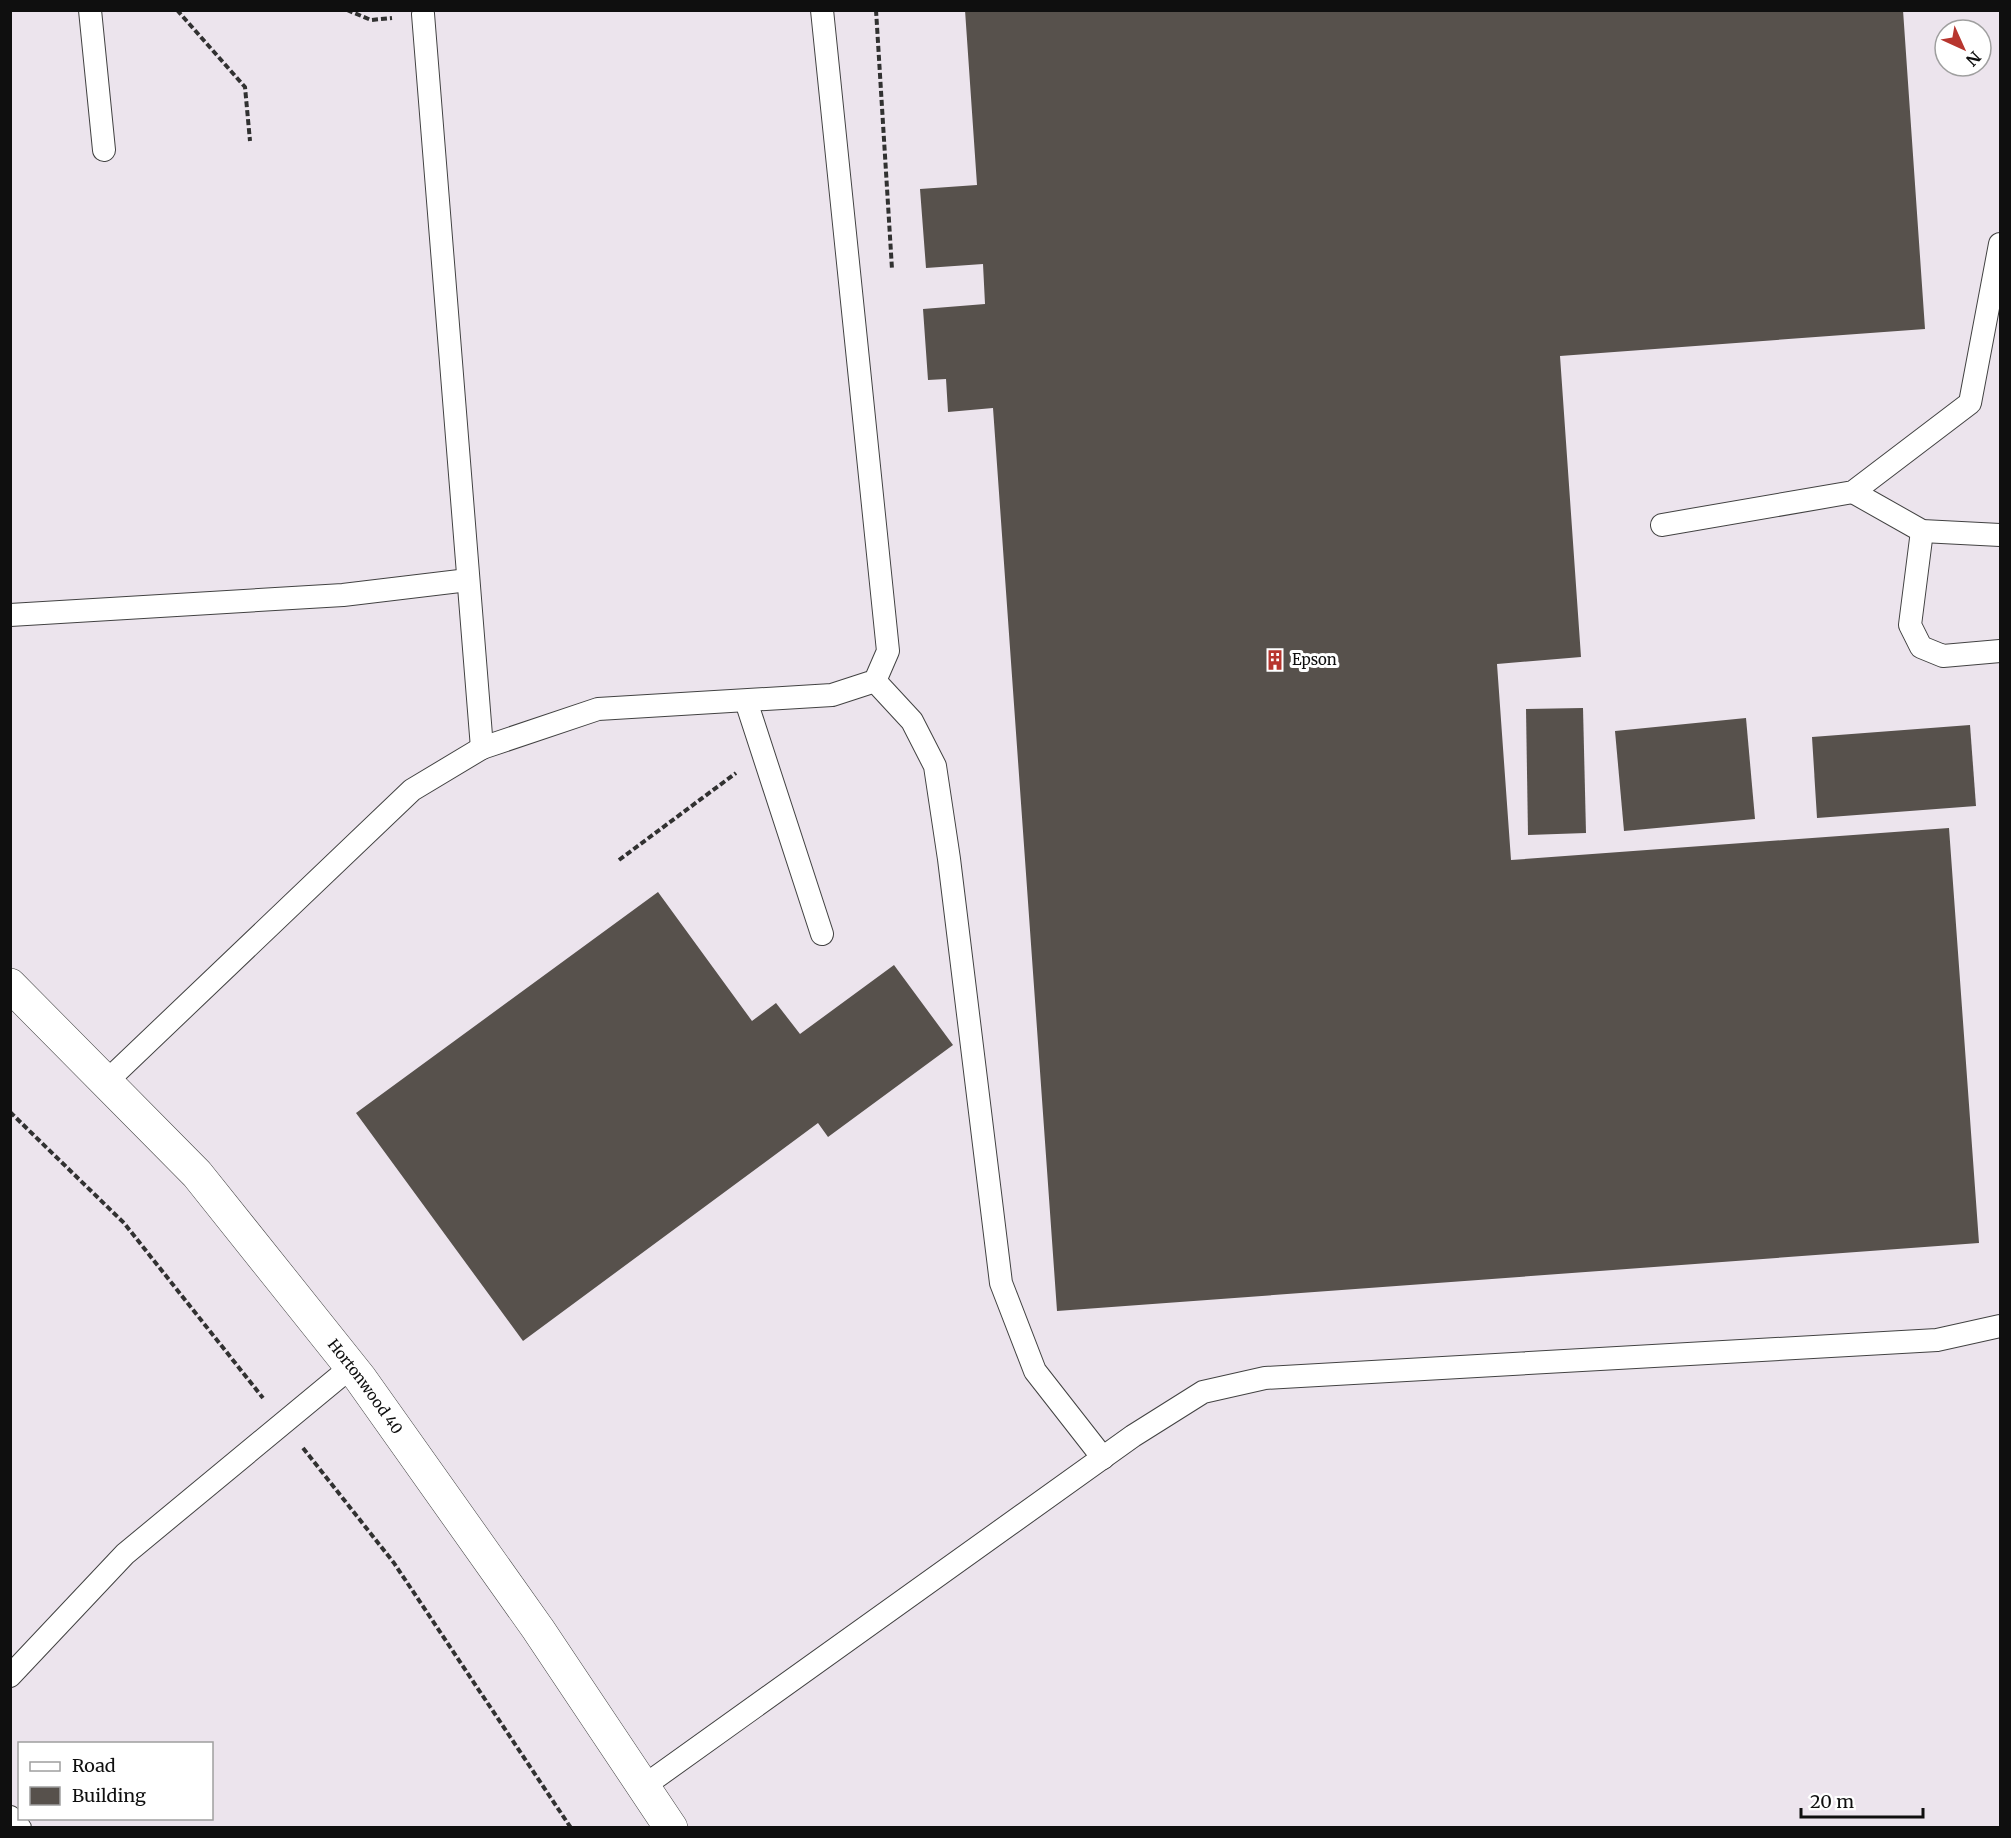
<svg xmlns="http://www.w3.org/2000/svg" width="2011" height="1838" viewBox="0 0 2011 1838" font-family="Merriweather,serif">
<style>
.industrial{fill:#ece4ed;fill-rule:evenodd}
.building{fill:#57514c}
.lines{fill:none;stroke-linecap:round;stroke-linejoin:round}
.service-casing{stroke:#424242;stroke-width:24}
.minor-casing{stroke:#424242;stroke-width:34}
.path{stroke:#313131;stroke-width:4;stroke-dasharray:6 3;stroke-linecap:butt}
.service{stroke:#fff;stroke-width:22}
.minor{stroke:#fff;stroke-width:33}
.labels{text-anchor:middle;stroke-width:6;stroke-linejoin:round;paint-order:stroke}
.poi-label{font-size:15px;fill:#0f0f0f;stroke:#fff;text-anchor:start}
.street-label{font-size:15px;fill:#0f0f0f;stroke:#fff}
</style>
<rect width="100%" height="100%" fill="#fefdf1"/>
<!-- industrial -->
<path class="industrial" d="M11 11H2000V1827H11ZM1945 30H1981V66H1945ZM20 1744H212V1818H20Z"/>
<!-- building -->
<g class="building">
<path d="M965 10H1903L1925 329 1560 356 1581 657 1497 664 1511 860 1949 828 1979 1243 1057 1311 993 408 948 412 946 379 928 380 923 309 985 304 983 264 926 268 920 189 977 185Z"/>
<path d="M1583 708 1586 833 1528 835 1526 709Z"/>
<path d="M1746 718 1755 819 1624 831 1615 731Z"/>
<path d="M1970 725 1976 806 1817 818 1812 737Z"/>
<path d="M658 892 752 1021 776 1003 800 1034 894 965 953 1045 828 1137 818 1123 523 1341 356 1113Z"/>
</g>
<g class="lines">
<!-- service casing -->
<g class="service-casing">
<g id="service">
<path d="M90 10 104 150"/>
<path d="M423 14 482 748"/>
<path d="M1853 492 1922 531 2000 535"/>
<path d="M1662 525 1853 492 1970 403 2000 244"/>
<path d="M1922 531 1910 625 1921 647 1943 656 2000 651"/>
<path d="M10 615 343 595 468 580"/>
<path d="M875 681 912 721 935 766 949 859 1001 1283 1035 1371 1103 1458"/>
<path d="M746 701 822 934"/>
<path d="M107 1081 412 790 482 748 598 709 832 695 875 681 888 651 822 10"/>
<path d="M10 1676 125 1554 351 1367"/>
<path d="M644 1786 1133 1436 1203 1392 1265 1378 1937 1340 2000 1326"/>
<path d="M10 1817 20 1828"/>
</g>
</g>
<!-- minor casing -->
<g class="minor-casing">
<g id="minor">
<path id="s1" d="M10 985 197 1174 360 1378 538 1629 671 1828"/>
</g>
</g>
<!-- path -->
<g class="path">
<path d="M177 10 245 87 250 141"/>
<path d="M347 10 371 20 392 18"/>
<path d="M876 10 892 269"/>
<path d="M619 860 736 773"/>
<path d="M10 1112 124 1223 263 1398"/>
<path d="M303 1448 394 1563 571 1828"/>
</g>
<!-- service -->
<use href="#service" class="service"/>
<!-- minor -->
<use href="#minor" class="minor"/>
</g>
<!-- icons -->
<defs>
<g id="building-bare" transform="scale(1.62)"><path d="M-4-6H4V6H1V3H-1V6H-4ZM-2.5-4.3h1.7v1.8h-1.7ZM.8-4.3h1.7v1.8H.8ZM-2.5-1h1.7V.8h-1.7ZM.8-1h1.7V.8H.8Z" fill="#b7352e" stroke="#fff" stroke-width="2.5" paint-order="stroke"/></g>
</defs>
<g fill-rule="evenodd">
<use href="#building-bare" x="1275" y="660"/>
</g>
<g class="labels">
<!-- poi labels -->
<g class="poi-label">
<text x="1292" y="665">Epson</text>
</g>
<!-- street labels -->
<g class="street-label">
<text dy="5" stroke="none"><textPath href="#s1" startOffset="537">Hortonwood 40</textPath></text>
</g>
</g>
<!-- border -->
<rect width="2011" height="1838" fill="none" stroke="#0f0f0f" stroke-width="24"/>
<!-- legend -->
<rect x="18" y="1742" width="195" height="78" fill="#ffffff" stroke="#9f9f9f" stroke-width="1.5"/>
<rect x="30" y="1762" width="30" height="9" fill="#ffffff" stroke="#9f9f9f" stroke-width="1.5"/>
<text x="72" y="1772" font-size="18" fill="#0f0f0f">Road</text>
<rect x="30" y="1787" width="30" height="18" fill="#57514c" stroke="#9f9f9f" stroke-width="1.5"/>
<text x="72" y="1802" font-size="18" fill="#0f0f0f">Building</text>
<!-- north arrow -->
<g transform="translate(1963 48) rotate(135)"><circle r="28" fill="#ffffff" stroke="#9f9f9f" stroke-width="1.5"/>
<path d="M0-4.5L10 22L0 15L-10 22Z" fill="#b7352e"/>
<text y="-9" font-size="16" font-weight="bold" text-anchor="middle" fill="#0f0f0f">N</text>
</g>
<!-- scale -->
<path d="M1801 1808v9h122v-9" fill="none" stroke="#0f0f0f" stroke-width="3"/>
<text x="1810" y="1808" font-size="18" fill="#0f0f0f" stroke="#ffffff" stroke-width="4.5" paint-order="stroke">20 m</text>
</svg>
